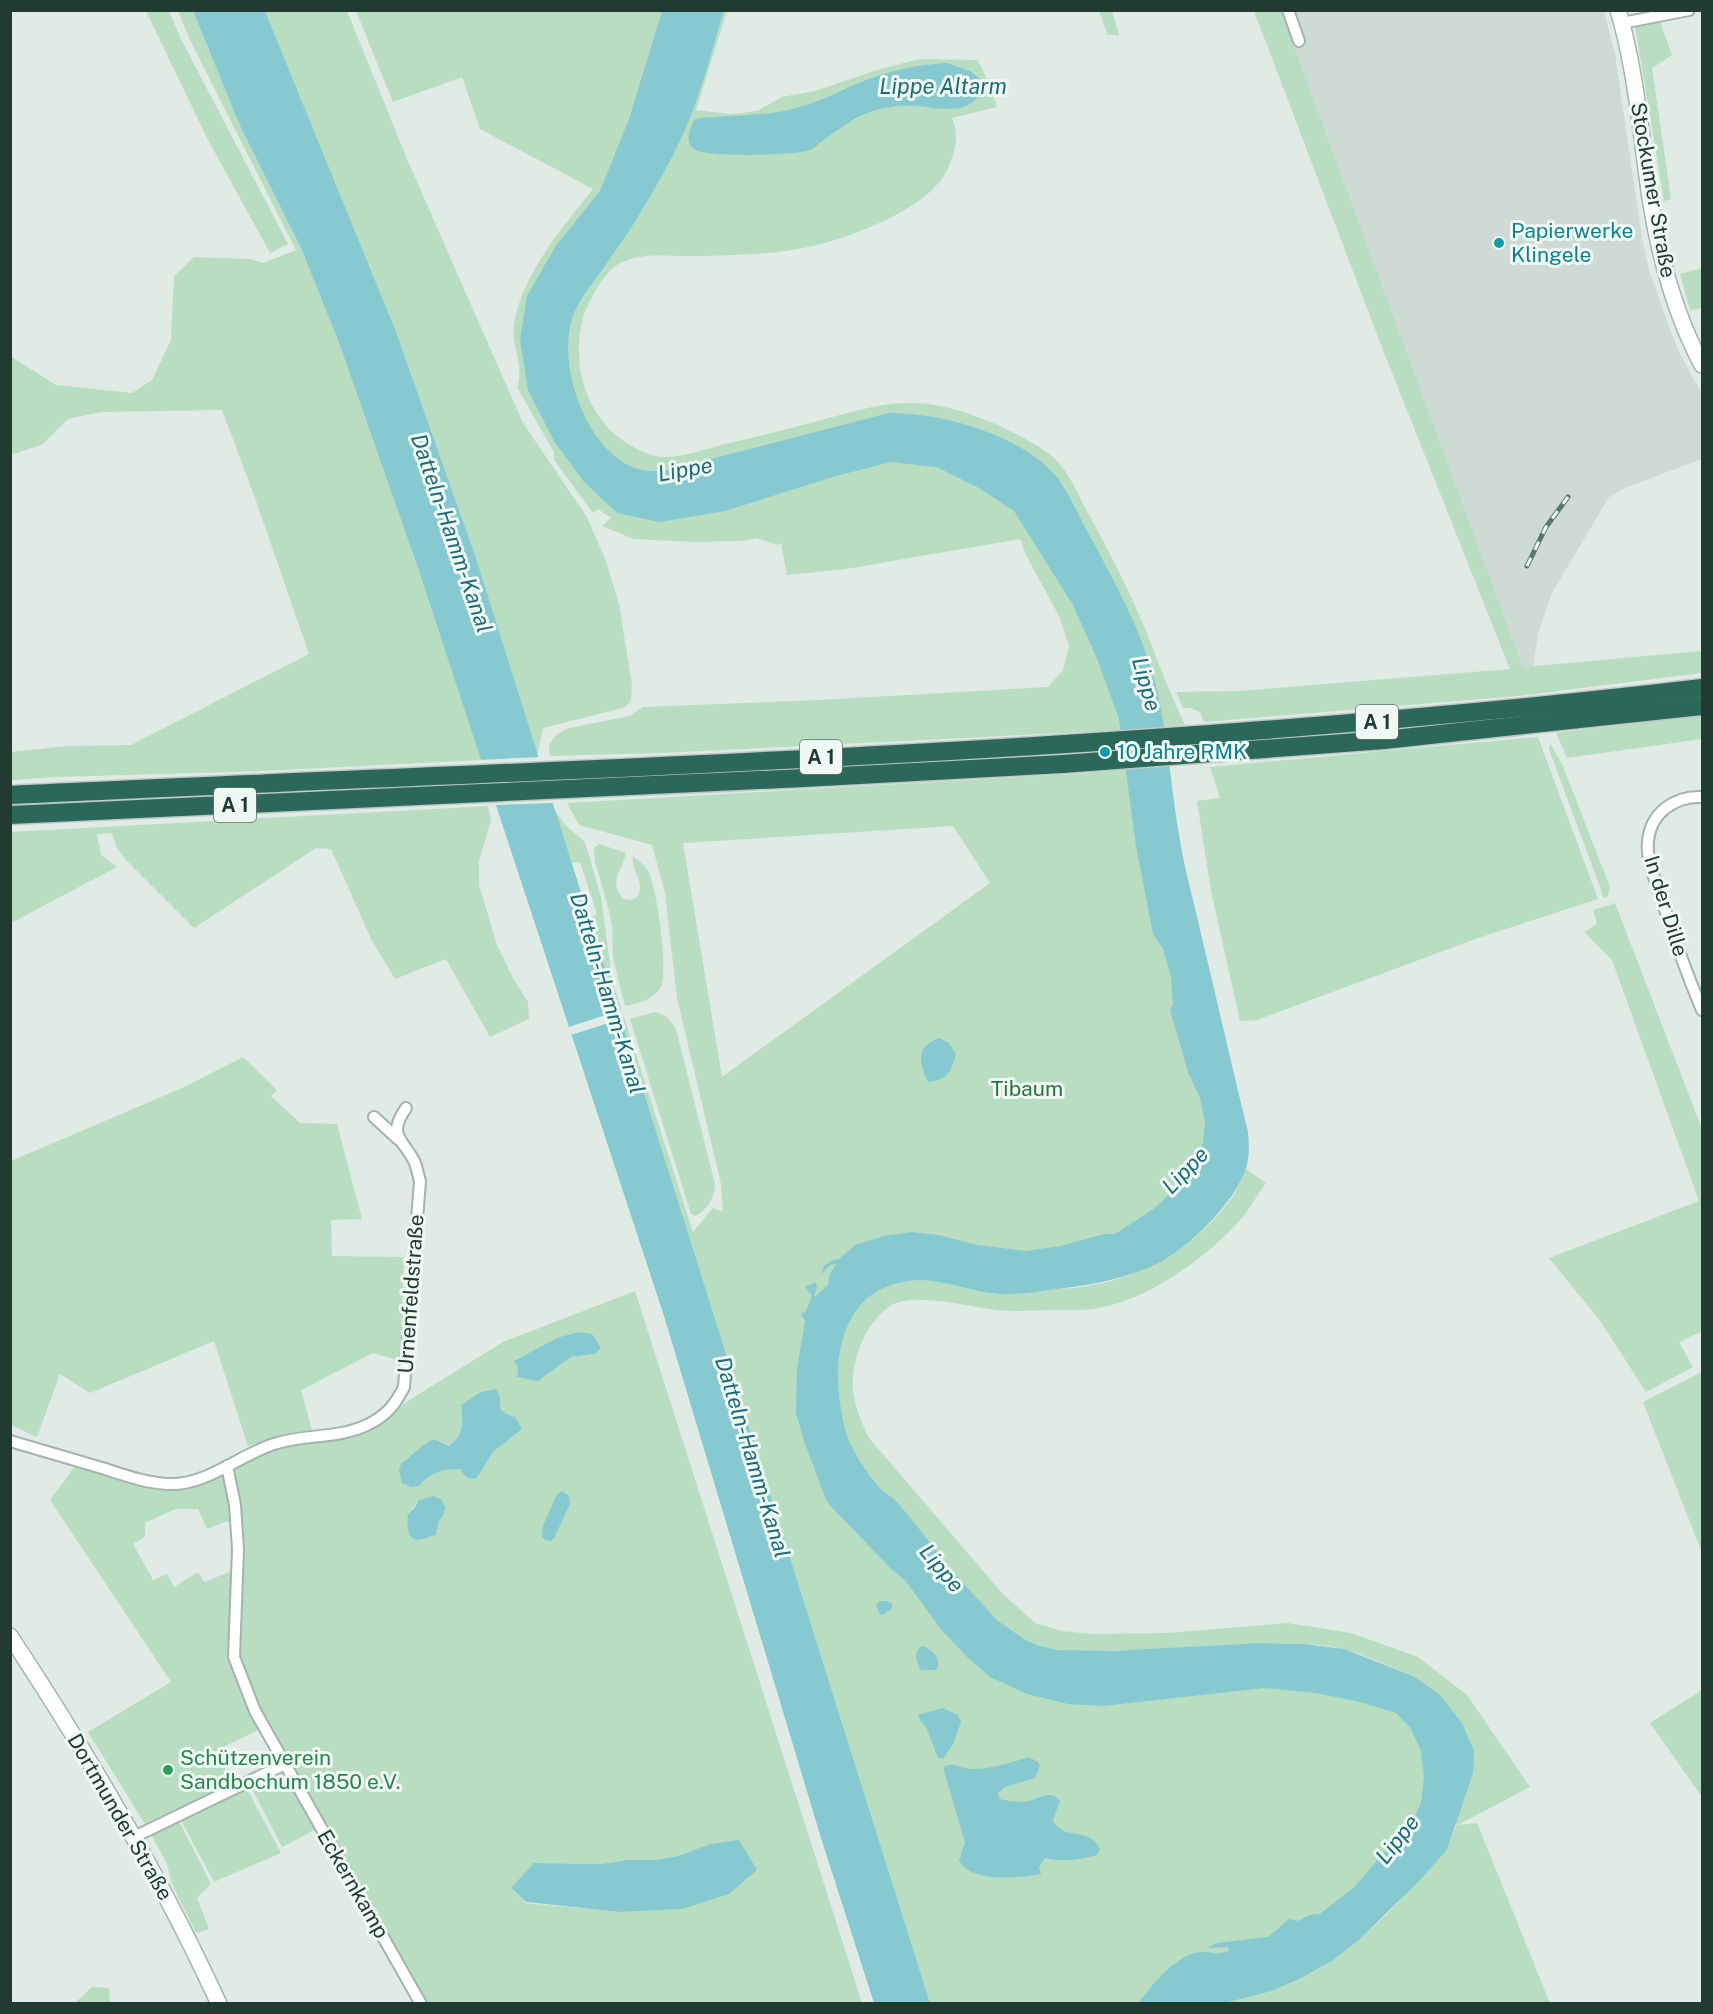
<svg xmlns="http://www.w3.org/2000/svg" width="1713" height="2014" viewBox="0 0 1713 2014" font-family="'Public Sans',sans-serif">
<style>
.built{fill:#cedbd4}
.green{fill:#b8ddc1;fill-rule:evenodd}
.water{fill:#87c9d1}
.pier{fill:#e0ebe6}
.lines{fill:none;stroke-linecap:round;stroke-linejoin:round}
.minor-casing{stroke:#a3b3ad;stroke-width:14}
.secondary-casing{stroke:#9fb7ad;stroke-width:18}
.motorway-casing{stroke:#c1c8c6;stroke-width:21}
.minor{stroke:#fff;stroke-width:10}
.secondary{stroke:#fff;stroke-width:15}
.motorway{stroke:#2c6859;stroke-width:18}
.rail-casing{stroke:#5b776e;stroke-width:5}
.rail{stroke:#f0f8f4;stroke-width:3;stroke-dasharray:9;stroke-linecap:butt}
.culture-dot{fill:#0f9aa8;stroke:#f0f8f4;stroke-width:2}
.leisure-dot{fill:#2e9e5b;stroke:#f0f8f4;stroke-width:2}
.labels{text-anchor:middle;stroke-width:6;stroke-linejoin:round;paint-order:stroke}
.shield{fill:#f0f8f4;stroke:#5f746d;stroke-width:1.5}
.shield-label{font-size:20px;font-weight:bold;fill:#213b33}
.street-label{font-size:21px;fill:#213b33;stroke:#f0f8f4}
.culture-label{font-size:21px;fill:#0d838f;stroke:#f0f8f4;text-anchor:start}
.park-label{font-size:21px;fill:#2b7243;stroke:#f0f8f4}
.leisure-label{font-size:21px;fill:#27864d;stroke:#f0f8f4;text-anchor:start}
.water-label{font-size:22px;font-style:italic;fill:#1b6c77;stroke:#f0f8f4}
</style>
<rect width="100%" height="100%" fill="#e0ebe6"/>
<!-- built -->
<path class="built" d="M1281 11H1604L1615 54 1642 238 1648 267 1668 324 1680 354 1702 394V459L1627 487 1609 497 1552 593 1539 630 1533 667H1523Z"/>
<!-- green -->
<g class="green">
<path d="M146 11H169L181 39 288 244 270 253 207 138Z"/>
<path d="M178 11H193L241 128 301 248 339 343 419 571 482 760 263 771 58 777 11 780V752L68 746 131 745 309 654 255 498 222 410 101 412 68 419 43 444 11 455 10 356 56 385 132 393 152 380 171 340 174 276 194 257 250 259 263 263 296 250 190 40Z"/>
<path d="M265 11H347L407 159 523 423 587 517 606 561 619 604 632 685 631 700 626 707 543 728 537 757 475 555 395 329Z"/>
<path d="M356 11H662L642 78 688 121 706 71 724 11H727L696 110 730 114 744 113 759 110 782 97 815 91 874 71 911 61 924 59 978 60 990 86 997 107 952 118C960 136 955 153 947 170 930 208 852 237 813 246 787 252 759 254 732 255 716 256 700 256 684 256 659 256 640 252 617 265 603 273 585 307 582 322 571 370 589 422 632 446 642 452 653 457 664 457 684 457 706 449 725 444 756 437 787 429 818 421 848 413 880 402 912 403 940 403 965 412 991 422 1010 431 1041 445 1056 460 1070 474 1079 496 1088 513 1108 549 1127 586 1143 624 1157 658 1169 692 1185 725L1164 727C1149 654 1121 592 1085 527 1077 511 1069 489 1055 476 1015 435 944 412 888 413L668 470C655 471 643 472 631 467 584 443 559 370 572 321 577 304 590 287 600 273L546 338 609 477 945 441 1090 583 1225 1131 1163 1233 857 1280 821 1417 992 1647 1374 1681 1449 1758 1412 1861 1176 2003H930L589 918 597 914 580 862 572 863 555 814 557 813 565 825 585 842 601 897 612 980 693 1232 713 1208 723 1212 721 1184 677 998 665 893 652 845 579 825 567 803 1092 773V770L1111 769 1104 731 661 753 550 756 549 745 556 735 568 728 630 716 643 707 818 700 1048 687 1063 670 1069 646 1060 618 1027 557 1020 539 846 569 787 575 781 543 777 545 757 538 742 541 694 542 634 539 602 526 611 518 598 509 593 513 554 460V452L517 387C525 368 511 345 514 324 522 274 563 227 593 189L480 129 462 77 393 102ZM932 64C949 63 964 67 978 77L964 106C947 109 933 108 917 106 887 103 859 115 836 131L707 117C738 117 770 116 800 107 821 101 839 90 860 82 883 73 908 69 932 64ZM953 826 990 883 722 1077 683 843Z"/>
<path d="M1099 11H1112L1119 35H1108Z"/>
<path d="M1254 11H1281L1523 667 1702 651V673L1519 696 1204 722 1200 712 1191 708H1183L1176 692 1238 691 1510 669 1381 345Z"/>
<path d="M1660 22 1672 55 1652 68 1671 199 1664 201 1635 26Z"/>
<path d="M1702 268V308L1690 310 1680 274Z"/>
<path d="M1702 715V739L1567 758 1556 733Z"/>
<path d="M1538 737 1598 899 1478 938 1257 1020 1240 1021 1211 891 1197 801 1220 798 1210 767Z"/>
<path d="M1550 743 1562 764 1610 887 1608 896 1604 898 1549 749Z"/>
<path d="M488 806 491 820 479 861V885L497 945 513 978 528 1002 529 1019 490 1037 446 959 395 979 372 941 331 849 316 848 194 928 124 858 116 846 112 833 97 834 101 855 117 867 11 923V832Z"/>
<path d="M599 844 626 853C622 872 608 880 623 899L631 900 638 897C645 878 631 873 633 856 639 861 646 866 649 873 657 889 669 973 661 987 653 1000 639 1003 625 1006L613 958 612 925 607 903 595 862 594 848Z"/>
<path d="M1615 903 1702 1129V1331L1679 1342 1693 1367 1646 1392 1601 1322 1549 1258 1699 1201 1612 960 1584 932 1597 924 1593 910Z"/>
<path d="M655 1012C666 1015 670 1019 676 1029L715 1184C714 1199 708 1209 695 1216L691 1214 630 1019Z"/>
<path d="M243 1057 277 1090 271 1096 300 1123 337 1124 362 1219 331 1220 332 1256 404 1257 400 1361 373 1353 301 1390 312 1430 285 1434 248 1446 214 1341 90 1393 60 1374 37 1437 11 1425V1161L182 1088Z"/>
<path d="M1246 1169 1266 1183C1258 1194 1251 1206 1243 1217 1209 1256 1150 1299 1098 1308 1085 1311 1071 1309 1057 1310 1038 1310 1017 1312 998 1310 970 1308 914 1291 890 1306 877 1315 865 1332 860 1346 847 1385 852 1401 869 1438L1002 1593 1035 1623 1062 1631 1093 1634 1167 1633 1287 1623 1351 1633 1418 1657 1467 1695 1530 1787 1458 1825 1477 1823 1550 2003H1225L1272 1991 1301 1979 1332 1961 1359 1940 1386 1915 1447 1850 1456 1826 1413 1676C1391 1667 1368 1656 1346 1650 1333 1646 1318 1645 1305 1644 1248 1640 1190 1648 1132 1650 1100 1651 1054 1656 1025 1640 991 1620 965 1587 940 1558L938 1553C924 1535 910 1516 895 1500 891 1496 885 1493 881 1489 870 1477 859 1461 852 1447 846 1436 843 1421 841 1408 832 1354 844 1290 908 1281 938 1277 969 1292 998 1294 1018 1295 1037 1292 1057 1289 1069 1288 1081 1288 1093 1285 1148 1275 1204 1241 1235 1193 1239 1186 1243 1177 1246 1169Z"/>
<path d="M635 1291 862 2003H427L259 1709 238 1656 233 1470 235 1467 257 1454 294 1441 364 1434 411 1399 503 1342ZM578 1332 592 1334 594 1354 571 1357 538 1380 517 1377 518 1367C539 1349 551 1340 578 1332ZM499 1393C499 1413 507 1416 522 1429L493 1452 477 1478 461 1469 445 1470 431 1474 401 1464C411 1456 422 1443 434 1439L450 1446C464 1434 463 1422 461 1405ZM433 1496 446 1508 442 1518 439 1520 436 1535 413 1538 408 1531V1514L419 1500ZM710 1844 682 1909 620 1912 526 1903 511 1888 535 1863 601 1864 627 1860H656L678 1856Z"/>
<path d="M1702 1372V1553L1643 1402Z"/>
<path d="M76 1465 172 1490 225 1476 233 1522H225L207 1529 198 1509H175L145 1523V1537L133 1544 153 1580 167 1574 174 1587 198 1572 204 1582 234 1570 231 1645 260 1729 215 1751 239 1794 247 1789 281 1853 214 1882 175 1809 145 1824 88 1732 171 1682 50 1500Z"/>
<path d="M1702 1690V1797L1650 1723Z"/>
<path d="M287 1771 317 1829 282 1847 252 1789Z"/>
<path d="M179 1821 211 1884 197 1898 209 1929 196 1933 172 1884 167 1864 151 1834Z"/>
<path d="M92 1987 109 1988 110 2003H75Z"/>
</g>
<!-- water -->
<g class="water">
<path d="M193 11H265L395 329 475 555 930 2003H874L821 1838 664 1316 419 571 339 343 301 248 241 128Z"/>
<path d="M662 11H724C714 43 706 75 694 107 682 141 664 173 645 205 632 228 615 251 600 273 590 287 577 303 572 320 558 367 585 446 632 467 643 472 656 471 668 470L888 413C942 412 1021 435 1057 477 1068 491 1076 509 1084 525 1112 577 1143 631 1157 690 1169 741 1171 794 1181 846 1186 876 1195 905 1201 934 1217 1000 1232 1067 1248 1132 1249 1145 1250 1156 1246 1168 1235 1204 1184 1253 1150 1267 1118 1280 1091 1285 1057 1289 1038 1292 1018 1295 998 1294 969 1292 938 1277 909 1281 844 1289 832 1354 841 1408 843 1421 846 1436 852 1447 859 1461 870 1477 881 1489 885 1493 891 1496 895 1500 910 1516 924 1535 938 1553L940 1558 997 1620 1025 1640 1040 1646 1058 1650 1112 1651 1257 1643 1305 1644 1344 1649 1413 1676 1440 1695 1462 1723 1474 1751 1473 1773 1447 1850 1419 1881 1359 1940 1332 1961 1300 1979 1272 1991 1225 2003H1139C1151 1985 1181 1949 1206 1952 1216 1953 1217 1955 1229 1951L1228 1947 1207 1948 1217 1943 1268 1937 1289 1919 1298 1921 1309 1915 1320 1914 1354 1887 1413 1820 1421 1803 1424 1777 1421 1751 1410 1727 1396 1713 1360 1702 1316 1693 1264 1688 1103 1706 1068 1704 1027 1694 990 1677 967 1657 940 1628 905 1580 892 1570 827 1502 804 1441 796 1413 797 1369 805 1321 801 1314 806 1311 812 1296 805 1287 815 1282 817 1286 814 1296H816L828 1285 830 1274 836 1264 830 1265 820 1275 825 1265 833 1260 839 1259 855 1245 884 1236 912 1232 938 1235 978 1245 1026 1251 1060 1246 1104 1234H1115L1155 1208 1174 1190 1189 1169 1203 1143 1205 1122 1200 1098 1188 1072 1170 1010 1173 1005 1171 976 1163 949 1153 934 1136 846 1119 719 1098 661 1073 605 1014 511 979 488 937 467 891 462 836 476 725 511 659 522 617 513 584 482 554 441 528 390 520 340 527 296 555 247 600 191 629 119Z"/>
<path d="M947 63 970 71 978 77C981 85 981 96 973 102 957 114 933 107 915 106 902 105 886 107 874 111 856 116 841 128 826 138 821 142 814 149 807 151 791 155 706 158 694 149 684 141 690 129 694 120L699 118C733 115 766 117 799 107 820 102 838 91 858 83 885 72 918 64 947 63Z"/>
<path d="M939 1038 949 1043 956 1054C951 1072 948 1080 928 1082 919 1062 915 1047 939 1038Z"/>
<path d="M578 1332 592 1334 601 1348 594 1354 571 1357 538 1381 517 1377 518 1367 514 1361 557 1338Z"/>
<path d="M496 1389C506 1403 491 1410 515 1417L522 1429 493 1452 477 1478C467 1480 466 1477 460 1469 440 1470 433 1471 419 1486L411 1487 402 1483 399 1471 401 1464C410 1457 423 1443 434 1439L449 1446C464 1435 463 1422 461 1405L481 1392Z"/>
<path d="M562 1491 569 1496 570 1504 554 1538 551 1541 545 1540 542 1537 543 1526 557 1494Z"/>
<path d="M433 1496 441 1499 446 1508 442 1518 439 1520 436 1535C430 1536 421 1540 417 1540 406 1538 407 1522 408 1514L415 1507 419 1500Z"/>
<path d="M880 1601H886L893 1604 891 1609 883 1615H880L876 1605Z"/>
<path d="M922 1646C932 1649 940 1657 938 1667L936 1670H921C916 1662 913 1651 922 1646Z"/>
<path d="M943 1708 958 1715 961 1722 953 1744 943 1759 938 1758 926 1727 921 1722 918 1715Z"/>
<path d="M1029 1757 1038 1762 1040 1766 1035 1778 1005 1787 998 1793 1000 1799C1008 1801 1021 1803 1029 1801 1040 1798 1051 1789 1060 1801L1053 1820C1063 1842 1088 1825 1100 1849L1097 1855C1081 1860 1062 1862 1045 1858L1039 1867 1041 1874C1019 1878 970 1883 959 1860L965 1843 943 1767C953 1761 961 1769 971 1769 991 1769 1010 1763 1029 1757Z"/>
<path d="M739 1840 757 1870 729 1894 682 1909 620 1912 526 1902 511 1888 534 1863 601 1864 627 1860H656L678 1856 710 1844Z"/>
</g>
<!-- pier -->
<g class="pier">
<path d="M540 757 554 803 494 805 479 760Z"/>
<path d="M621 1010 624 1018 568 1036 566 1028Z"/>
</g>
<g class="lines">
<!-- minor casing -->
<g class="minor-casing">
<g id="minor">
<path d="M1288 10 1299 41"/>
<path d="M1622 23 1689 10"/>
<path d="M1702 797C1675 796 1651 812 1648 841 1646 858 1654 877 1660 894 1672 933 1686 972 1702 1010"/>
<path d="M374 1117 398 1139"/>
<path d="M10 1441C41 1450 72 1459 102 1468 124 1475 146 1483 168 1484 206 1486 239 1455 274 1444 304 1434 337 1439 367 1425 386 1416 395 1405 404 1387L420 1181C418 1175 417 1168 415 1163 404 1139 386 1137 406 1108"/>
<path d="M227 1466 235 1505 238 1549 234 1657 255 1711 421 2004"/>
<path d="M134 1837 285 1764"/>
</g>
</g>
<!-- secondary casing -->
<g class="secondary-casing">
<g id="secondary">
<path d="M1618 10C1637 73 1641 140 1651 204 1660 259 1676 316 1702 365"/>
<path d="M10 1636C88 1754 160 1875 219 2004"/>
</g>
</g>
<!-- motorway casing -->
<g class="motorway-casing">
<g id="motorway">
<path d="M10 795C575 768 1141 754 1702 688"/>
<path d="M10 815 804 778 1063 764 1384 740 1702 706"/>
</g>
</g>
<!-- minor -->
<use href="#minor" class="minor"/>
<!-- secondary -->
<use href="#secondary" class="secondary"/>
<!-- motorway -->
<use href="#motorway" class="motorway"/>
<!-- rail casing -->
<g class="rail-casing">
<path id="rail" d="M1527 566 1546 527 1568 497"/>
</g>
<!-- rail -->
<use href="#rail" class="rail"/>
</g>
<!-- markers -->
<g class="culture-dot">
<circle cx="1499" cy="243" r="6"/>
<circle cx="1105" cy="752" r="6"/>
</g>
<circle class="leisure-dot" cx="168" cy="1770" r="6"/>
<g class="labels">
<!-- shield labels -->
<g class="shield">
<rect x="1356" y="705" width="42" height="34" rx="4.5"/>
<rect x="800" y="740" width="42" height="34" rx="4.5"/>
<rect x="214" y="788" width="42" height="34" rx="4.5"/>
</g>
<g class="shield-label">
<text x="1377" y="729">A 1</text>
<text x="821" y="764">A 1</text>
<text x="235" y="812">A 1</text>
</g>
<!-- street labels -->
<g class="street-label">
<text transform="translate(1653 190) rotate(80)" y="7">Stockumer Straße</text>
<text transform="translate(1666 906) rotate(73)" y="7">In der Dille</text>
<text transform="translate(411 1294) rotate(-86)" y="7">Urnenfeldstraße</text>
<text transform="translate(120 1817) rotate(60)" y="7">Dortmunder Straße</text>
<text transform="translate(353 1884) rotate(60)" y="7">Eckernkamp</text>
</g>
<!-- culture labels -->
<g class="culture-label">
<text x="1511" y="238">Papierwerke<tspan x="1511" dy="24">Klingele</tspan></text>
<text x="1117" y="759">10 Jahre RMK</text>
</g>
<!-- park labels -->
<g class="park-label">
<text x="1027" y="1096">Tibaum</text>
</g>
<!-- leisure labels -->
<g class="leisure-label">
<text x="180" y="1765">Schützenverein<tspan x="180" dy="24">Sandbochum 1850 e.V.</tspan></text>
</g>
<!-- water labels -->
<g class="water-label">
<text x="943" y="94">Lippe Altarm</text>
<text transform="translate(685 469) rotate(-10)" y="8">Lippe</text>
<text transform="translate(452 533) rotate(71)" y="8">Datteln-Hamm-Kanal</text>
<text transform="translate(1147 684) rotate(74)" y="8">Lippe</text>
<text transform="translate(608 993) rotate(73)" y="8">Datteln-Hamm-Kanal</text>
<text transform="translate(1185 1170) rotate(-46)" y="8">Lippe</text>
<text transform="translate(753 1457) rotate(73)" y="8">Datteln-Hamm-Kanal</text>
<text transform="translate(942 1568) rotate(50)" y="8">Lippe</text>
<text transform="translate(1397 1839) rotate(-52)" y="8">Lippe</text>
</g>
</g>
<!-- border -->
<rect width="1713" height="2014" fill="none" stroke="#213b33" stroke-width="24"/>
</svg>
